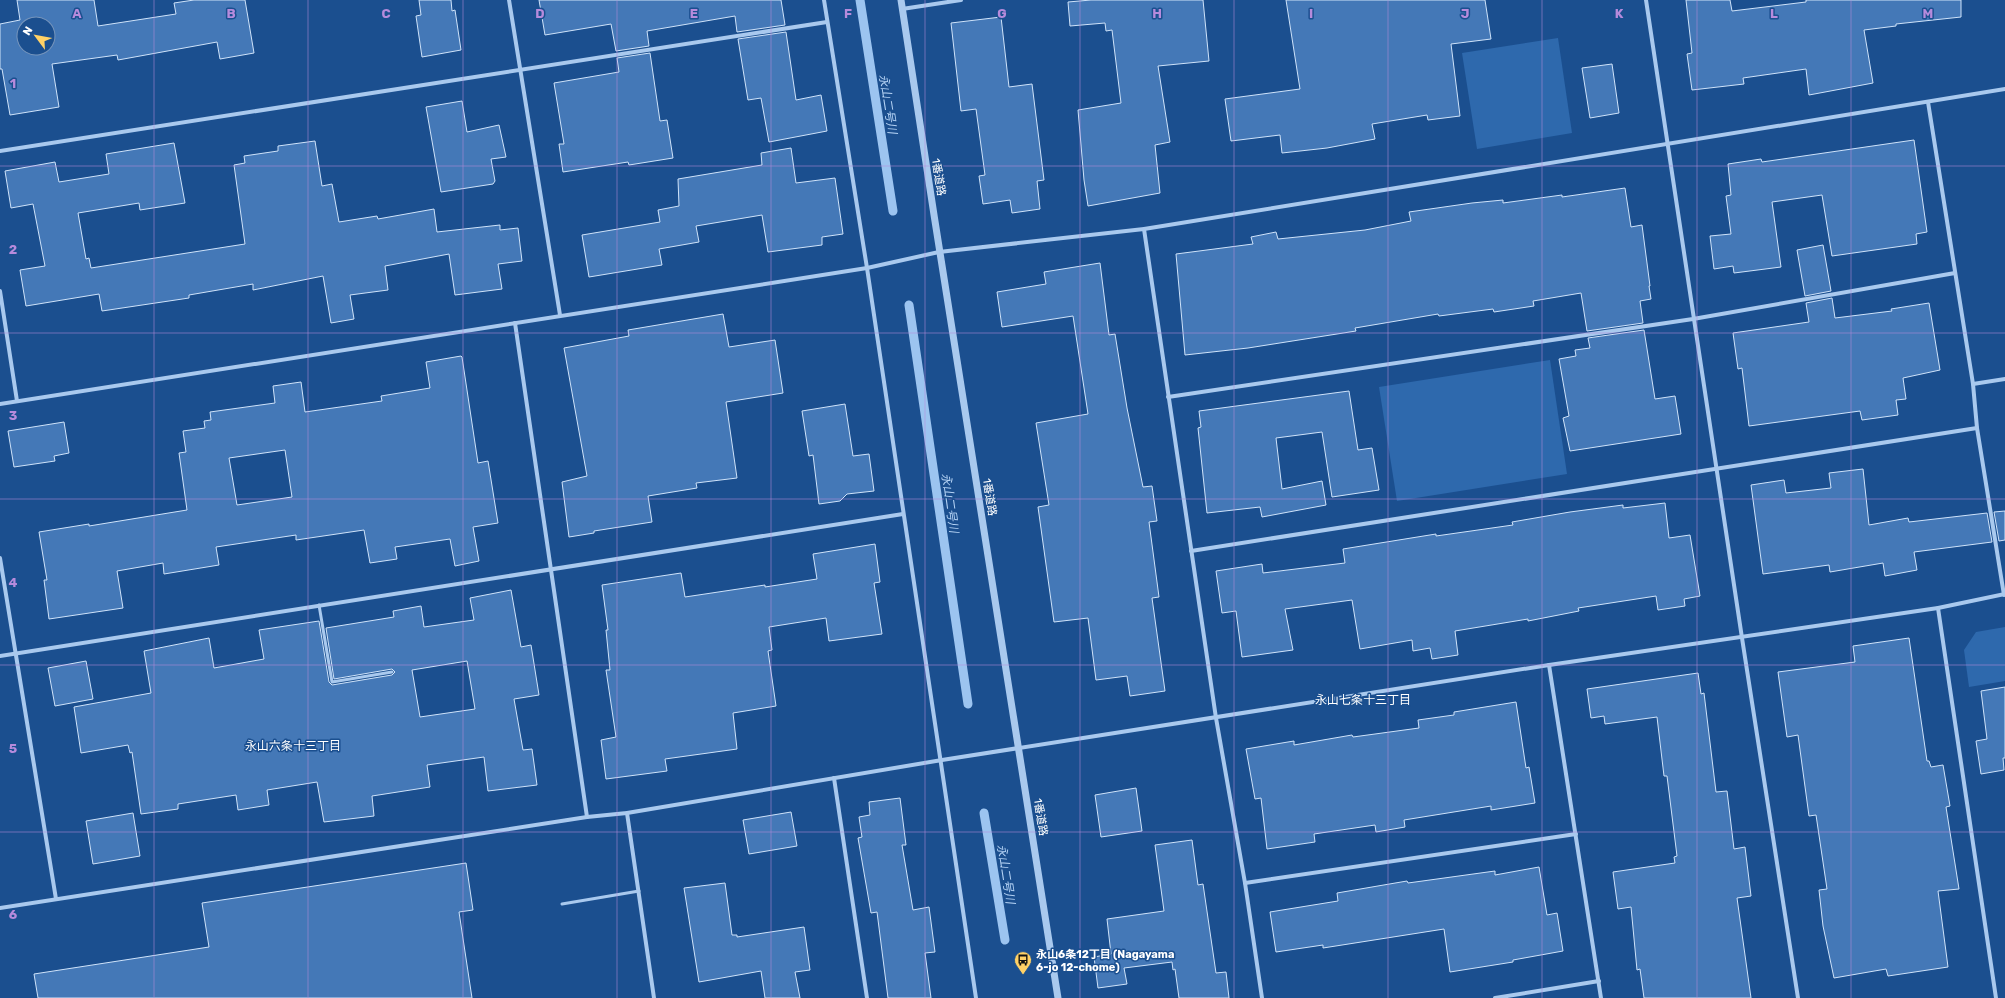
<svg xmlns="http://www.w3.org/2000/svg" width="2005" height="998" viewBox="0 0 2005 998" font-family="Rubik,'Noto Sans JP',sans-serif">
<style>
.green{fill:#2e69ad}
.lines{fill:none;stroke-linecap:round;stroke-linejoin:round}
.stream{stroke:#9cc4f0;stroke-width:9}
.building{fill:#4478b7;stroke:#cfe3fa;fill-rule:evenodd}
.service{stroke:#a9c9ee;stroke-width:3}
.minor{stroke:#a9c9ee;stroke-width:4}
.tertiary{stroke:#a9c9ee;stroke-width:7}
.grid{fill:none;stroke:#b68bdc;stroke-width:1;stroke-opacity:0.55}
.labels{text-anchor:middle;stroke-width:3;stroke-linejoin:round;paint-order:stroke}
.street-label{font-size:11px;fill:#fff;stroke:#1b4f8f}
.poi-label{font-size:11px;font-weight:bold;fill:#fff;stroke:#1b4f8f;text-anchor:start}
.water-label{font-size:12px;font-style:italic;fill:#b5d3f5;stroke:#1b4f8f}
.neighbourhood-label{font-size:12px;fill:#fff;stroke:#1b4f8f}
.grid-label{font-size:13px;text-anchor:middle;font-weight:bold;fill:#b68bdc;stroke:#1b4f8f;stroke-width:3;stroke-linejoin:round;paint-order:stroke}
</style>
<rect width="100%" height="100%" fill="#1b4f8f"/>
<!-- green -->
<g class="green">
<path d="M1558 38 1572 133 1477 149 1462 53Z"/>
<path d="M1550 360 1567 474 1397 501 1379 387Z"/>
<path d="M2005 627V681L1969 687 1964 650 1976 632Z"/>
</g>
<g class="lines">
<!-- stream -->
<g class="stream">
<path d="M860 0 893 211"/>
<path d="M909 305 968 704"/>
<path d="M984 813 1005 940"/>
</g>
</g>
<!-- building -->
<g class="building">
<path d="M17 0H94L98 26 176 14 174 3 194 0H245L254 53 220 59 217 42 118 60 117 55 52 64 59 107 10 115 2 69H0V24L20 20ZM24 24H48V48H24Z"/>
<path d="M419 0H451L452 11 455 10 461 50 422 57 416 16 421 15Z"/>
<path d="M539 0H781L785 25 737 32 735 16 647 31 649 46 616 51 611 24 545 35Z"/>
<path d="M1091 0H1203L1209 61 1158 66 1170 142 1155 145 1160 193 1088 206 1084 180 1078 110 1121 103 1112 30 1106 31 1105 23 1070 26 1068 2Z"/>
<path d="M1286 0H1485L1491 39 1451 44 1460 116 1428 120 1427 115 1372 124 1375 139 1327 148 1282 153 1280 135 1231 141 1225 99 1300 89Z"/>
<path d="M1686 0H1730L1732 11 1806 2V0H1961V17L1896 24V26L1864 30 1873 83 1809 95 1806 69 1743 78 1744 84 1692 90 1687 54 1692 53Z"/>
<path d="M1001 17 1009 87 1032 84 1044 180 1037 181 1040 209 1012 213 1010 200 983 204 979 176 985 175 976 109 961 111 951 23Z"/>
<path d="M786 32 796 100 821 95 827 131 769 142 761 98 748 100 738 39Z"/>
<path d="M650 53 660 121 667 120 673 158 629 165 628 162 563 172 559 144H564L554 83 619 72 617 58Z"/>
<path d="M1612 64 1619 113 1590 118 1582 68Z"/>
<path d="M462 101 467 132 499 125 506 157 491 159 495 181 493 184 441 192 426 107Z"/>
<path d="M1914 140 1927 232 1916 234 1917 244 1832 256 1822 195 1772 202 1781 267 1734 273 1733 266 1714 269 1710 236 1731 234 1726 196 1731 195 1728 164 1761 159 1762 162Z"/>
<path d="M315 141 322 186 332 184 339 222 377 216 378 219 434 209 437 232 500 225V230L518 228 522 261 498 264 502 289 455 295 449 254 385 266 388 290 350 295 354 319 331 323 323 276 253 290V284L189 295V298L102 311 99 294 26 306 20 270 45 266 33 204 11 208 5 171 55 162 59 182 109 174 106 154 174 143 185 203 140 210 139 203 78 213 86 259 89 258 91 268 245 244 234 165 245 163 244 156 278 151V146Z"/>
<path d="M791 148 796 183 835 178 843 234 822 237V245L768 252 762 215 696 226 699 242 659 249 662 265 589 277 582 235 660 222 658 210 679 206 678 179 762 165 761 153Z"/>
<path d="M1625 188 1631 227 1642 225 1650 286H1649L1651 299 1640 301 1643 323 1587 331 1581 293 1533 301 1534 306 1494 312 1493 309 1439 316 1438 314 1355 328 1356 331 1248 348 1185 355 1176 254 1253 244 1251 237 1276 232 1278 239 1365 230 1411 221 1409 212 1472 203 1503 200V203L1562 195V197Z"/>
<path d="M1823 245 1831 291 1805 296 1797 250Z"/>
<path d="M1100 263 1109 335 1115 334 1127 408 1143 487 1152 486 1157 521 1149 522 1159 597 1152 598 1165 691 1130 696 1127 676 1096 680 1088 618 1054 622 1038 507 1049 505 1036 423 1088 414 1073 316 1002 327 997 292 1046 284 1044 272Z"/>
<path d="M1832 298 1835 318 1892 311 1891 309 1929 303 1940 370 1903 378 1906 399 1896 400 1898 415 1862 420 1860 411 1749 426 1742 368 1738 369 1733 333 1809 322 1806 303Z"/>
<path d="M723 314 729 347 775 340 783 393 726 402 737 478 696 483 697 488 648 496 652 522 594 531V533L569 537 562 482 587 476 564 348 629 336 628 330Z"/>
<path d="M1644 330 1655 399 1675 396 1681 434 1570 451 1563 418 1569 416 1559 359 1576 356 1575 350 1590 348 1588 338Z"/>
<path d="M461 356 462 357 478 463 488 461 498 523 473 527 479 561 455 566 450 539 395 547 397 559 370 563 364 530 296 540V535L216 547 219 565 164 574 163 563 117 571 123 608 49 619 44 580H47L39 532 89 524V526L187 510 179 453 186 452 183 431 205 428 204 421 211 420 210 412 275 403 273 386 301 382 305 412 382 401 381 396 430 388 426 362ZM285 450 292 497 237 505 229 458Z"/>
<path d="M1349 391 1358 450 1372 448 1379 490 1332 497 1322 432 1276 438 1282 489 1322 481 1326 505 1262 517 1260 507 1207 513 1198 428 1201 427 1199 411Z"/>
<path d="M845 404 853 456 869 454 874 491 847 494 840 501 819 504 813 455 809 456 802 411Z"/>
<path d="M64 422 69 453 54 456 55 461 14 467 8 431Z"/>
<path d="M1863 469 1869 525 1908 518 1909 522 1987 513 1992 542 1914 552 1917 570 1885 576 1883 563 1830 572 1829 565 1763 574 1751 485 1784 480 1786 493 1831 488 1829 473Z"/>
<path d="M1665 503 1669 538 1690 535 1700 596 1684 599 1685 606 1658 610 1656 596 1578 608 1579 611 1528 621V619L1455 631 1458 655 1432 659 1430 648 1413 651 1412 640 1360 649 1352 600 1285 609 1293 650 1242 657 1236 611 1222 613 1216 571 1262 564 1263 573 1345 563 1343 549 1436 534V536L1513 525 1512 522 1570 512 1623 505V508Z"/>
<path d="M2005 511V540L1999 541 1994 512Z"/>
<path d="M875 544 880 582 874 583 882 634 829 641 826 618 769 627 772 650 768 651 776 706 733 713 737 749 665 759 667 771 606 779 601 740 616 737 606 670H610L606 630H608L602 585 681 573 685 597 765 585V587L817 579 813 554Z"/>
<path d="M511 590 521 647 531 645 539 695 514 699 523 750 532 749 537 785 488 791 484 757 427 765 430 787 372 796 374 816 324 822 317 782 267 790 269 805 238 810 236 795 178 804V809L141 814 132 752 130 753 128 745 81 753 74 707 151 693 144 651 209 638 214 668 264 659 259 630 319 621 329 682 332 685 392 675 395 672 392 669 334 679 326 628 394 617 393 611 421 606 424 627 474 620 470 598ZM467 661 475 709 420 717 412 670Z"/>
<path d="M1909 638 1927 761H1929L1931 767 1943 765 1950 806 1946 807 1959 889 1938 891 1948 967 1888 976 1886 969 1834 978 1823 926 1819 890 1827 889 1816 815 1809 816 1798 735 1787 737 1778 672 1855 662 1853 646Z"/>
<path d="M86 661 93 699 55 706 48 668Z"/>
<path d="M1698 673 1701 694 1704 693 1716 792 1727 791 1734 849 1745 847 1751 896 1737 898 1751 998H1644L1640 969 1637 970 1631 907 1618 909 1613 872 1675 863 1674 857 1677 856 1667 776H1664L1657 717 1605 724 1604 716 1591 718 1587 689Z"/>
<path d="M2005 687V758H2003L2004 770 1981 774 1976 741 1987 739 1981 691Z"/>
<path d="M1516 702 1526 768 1529 767 1535 803 1491 810V806L1404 820 1405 827 1376 832 1375 825 1314 834 1315 842 1267 849 1261 798 1255 799 1246 749 1294 741V745L1352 735 1353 737 1419 728 1418 720 1454 715V712Z"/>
<path d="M1136 788 1142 831 1101 837 1095 795Z"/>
<path d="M900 798 906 845H902L913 910 929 907 935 952 925 953 931 998H888L877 912 871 913 858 838 862 837 859 817 870 815 869 802Z"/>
<path d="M791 812 797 846 749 854 743 820Z"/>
<path d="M133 813 140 856 93 864 86 821Z"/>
<path d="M1192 840 1198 885 1203 884 1216 973 1226 972 1229 998H1179L1175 969 1173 970 1172 962 1124 968 1127 984 1098 988 1094 957 1111 954 1107 919 1164 911 1155 845Z"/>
<path d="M466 863 473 910 459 912 472 998H38L34 974 209 947 202 903Z"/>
<path d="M1539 867 1547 915 1557 913 1563 951 1513 960V962L1450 972 1444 929 1323 948V945L1276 952 1270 912 1338 901 1337 893 1407 881 1408 883 1495 871V875Z"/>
<path d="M725 883 732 935H737V937L804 927 810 970 795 972 800 998H765L761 971 699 982 684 888Z"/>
</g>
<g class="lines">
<!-- service -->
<g class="service">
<path d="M319 605 332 682 392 672"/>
<path d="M562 904 639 891"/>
</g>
<!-- minor -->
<g class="minor">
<path d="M509 0 560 315"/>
<path d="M824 0 867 268 976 998"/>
<path d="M1646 0 1742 638 1798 998"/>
<path d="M902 9 961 0"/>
<path d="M1928 102 1973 384 1977 428 2004 595"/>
<path d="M0 151 827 22"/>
<path d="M1144 229 1216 718 1245 883 1262 998"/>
<path d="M0 291 17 401"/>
<path d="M515 323 587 817"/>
<path d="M1973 384 2005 379"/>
<path d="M1168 397 1693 319 1955 273"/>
<path d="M0 404 867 268 939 252 1144 229 2005 89"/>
<path d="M1191 551 1977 428"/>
<path d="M0 558 56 899"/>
<path d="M1938 608 1996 998"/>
<path d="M0 656 903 514"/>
<path d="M1549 665 1601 998"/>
<path d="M834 778 867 998"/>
<path d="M627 813 654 998"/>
<path d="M1245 883 1576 834"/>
<path d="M0 908 587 817 627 813 942 760 1549 665 1938 608 2005 594"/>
<path d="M1495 998 1599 981"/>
</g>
<!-- tertiary -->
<path class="tertiary" d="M901 0C951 333 1007 665 1058 998"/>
</g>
<!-- grid -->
<path class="grid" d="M154 0V998M308 0V998M463 0V998M617 0V998M771 0V998M925 0V998M1080 0V998M1234 0V998M1388 0V998M1542 0V998M1697 0V998M1851 0V998M0 166H2005M0 333H2005M0 499H2005M0 665H2005M0 832H2005"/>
<!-- icons -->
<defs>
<g id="bus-pin" transform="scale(0.9)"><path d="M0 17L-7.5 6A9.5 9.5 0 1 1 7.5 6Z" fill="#ffd166" stroke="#1b4f8f"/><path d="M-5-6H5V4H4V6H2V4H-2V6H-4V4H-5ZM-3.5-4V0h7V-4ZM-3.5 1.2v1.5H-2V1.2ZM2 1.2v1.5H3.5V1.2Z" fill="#111"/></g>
</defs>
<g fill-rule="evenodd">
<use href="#bus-pin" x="1023" y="960"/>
</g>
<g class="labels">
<!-- street labels -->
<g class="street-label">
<text transform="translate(939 177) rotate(81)" y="4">1番道路</text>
<text transform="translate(990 497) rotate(81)" y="4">1番道路</text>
<text transform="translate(1041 817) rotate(81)" y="4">1番道路</text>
</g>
<!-- poi labels -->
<g class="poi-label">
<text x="1036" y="958">永山6条12丁目 (Nagayama<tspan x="1036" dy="13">6-jo 12-chome)</tspan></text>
</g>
<!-- water labels -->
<g class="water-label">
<text transform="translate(888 104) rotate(81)" y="4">永山二号川</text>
<text transform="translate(950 503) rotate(82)" y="4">永山二号川</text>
<text transform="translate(1006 874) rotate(81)" y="4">永山二号川</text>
</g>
<!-- neighbourhood labels -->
<g class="neighbourhood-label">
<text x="1363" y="704">永山七条十三丁目</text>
<text x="293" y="750">永山六条十三丁目</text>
</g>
</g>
<g class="grid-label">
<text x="77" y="18">A</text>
<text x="231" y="18">B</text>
<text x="386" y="18">C</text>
<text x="540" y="18">D</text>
<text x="694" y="18">E</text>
<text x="848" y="18">F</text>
<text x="1002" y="18">G</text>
<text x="1157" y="18">H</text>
<text x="1311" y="18">I</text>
<text x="1465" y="18">J</text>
<text x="1619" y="18">K</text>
<text x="1774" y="18">L</text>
<text x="1928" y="18">M</text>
<text x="13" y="88">1</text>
<text x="13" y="254">2</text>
<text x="13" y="420">3</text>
<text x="13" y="587">4</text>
<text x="13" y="753">5</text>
<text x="13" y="919">6</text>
</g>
<!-- north arrow -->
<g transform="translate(36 36) rotate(302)"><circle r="19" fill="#1b4f8f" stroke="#7695bc"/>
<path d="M0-3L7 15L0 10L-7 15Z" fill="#ffd166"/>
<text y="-6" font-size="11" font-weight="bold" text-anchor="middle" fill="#ffffff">N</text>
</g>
</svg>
